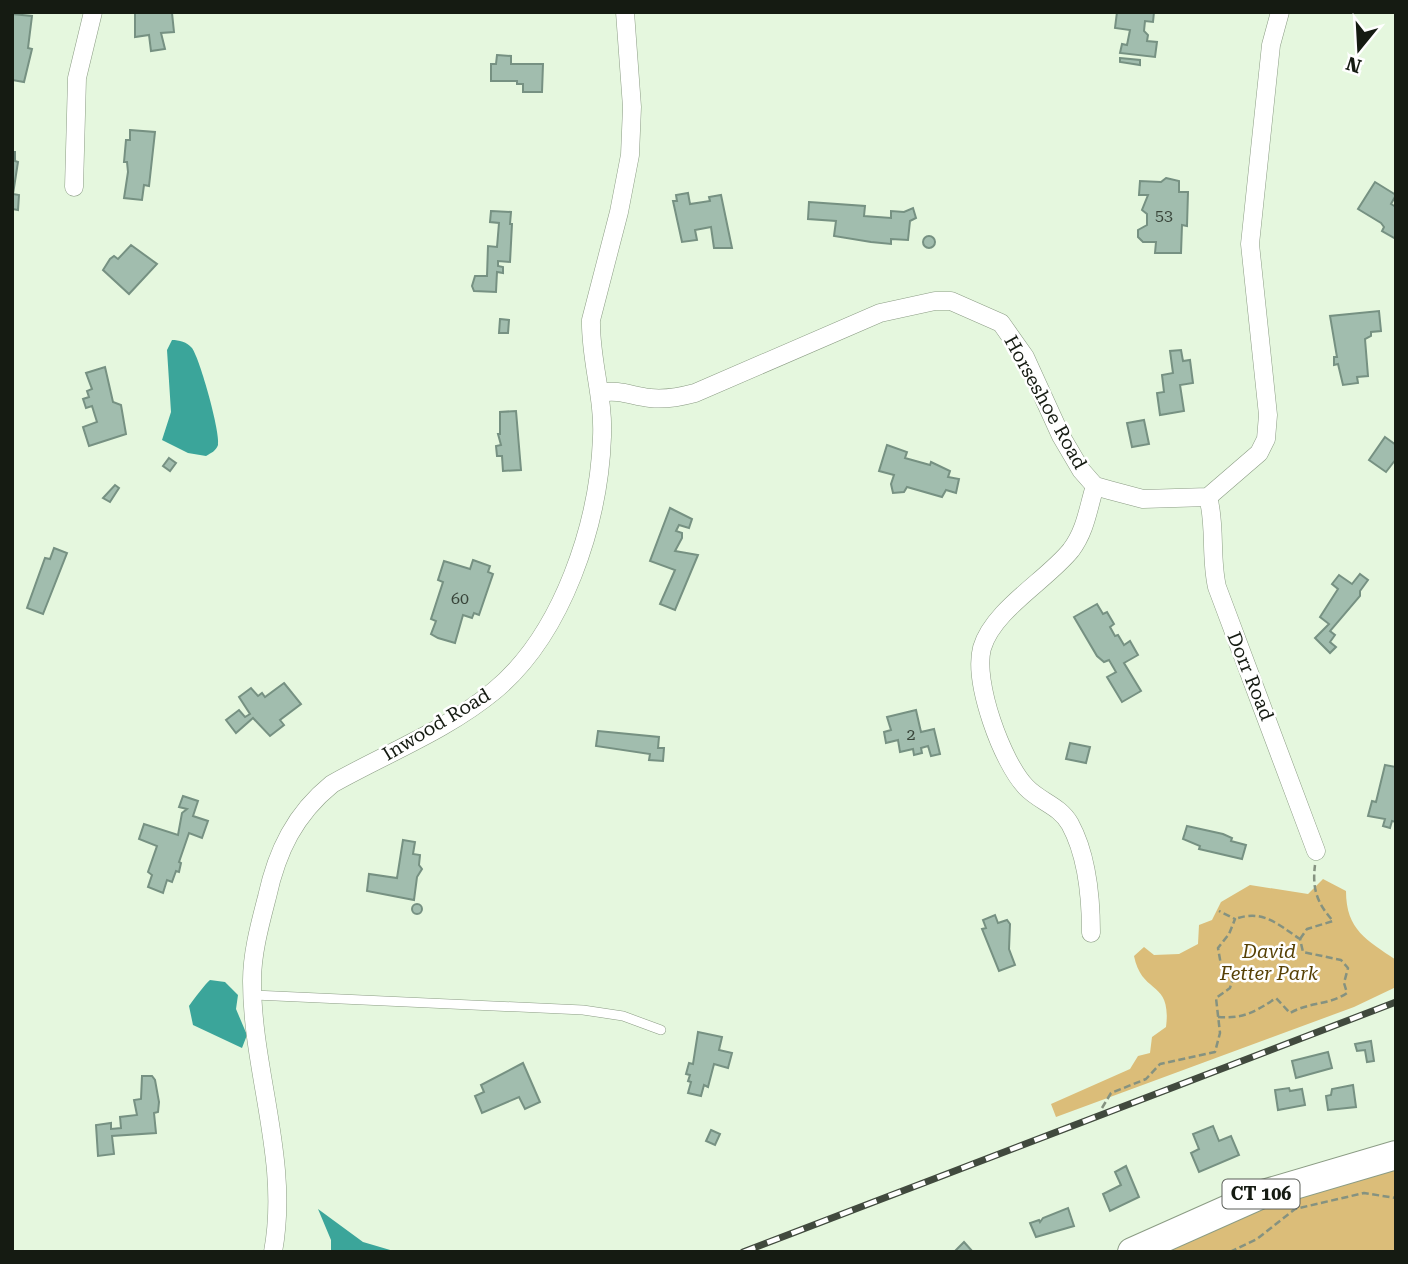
<svg xmlns="http://www.w3.org/2000/svg" width="1408" height="1264" viewBox="0 0 1408 1264" font-family="'Roboto Serif',serif">
<style>
.green{fill:#dbbd79}
.water{fill:#3ba59a}
.building{fill:#a1bdae;stroke:#769182;stroke-width:2}
.lines{fill:none;stroke-linecap:round;stroke-linejoin:round}
.service-casing{stroke:#8b9c84;stroke-width:10}
.minor-casing{stroke:#8b9c84;stroke-width:19}
.primary-casing{stroke:#8b9c84;stroke-width:30}
.path{stroke:#859280;stroke-width:2.5;stroke-dasharray:7 3.5;stroke-linecap:butt}
.service{stroke:#fff;stroke-width:9}
.minor{stroke:#fff;stroke-width:18}
.primary{stroke:#fff;stroke-width:28}
.rail-casing{stroke:#414a3e;stroke-width:7}
.rail{stroke:#fff;stroke-width:4.5;stroke-dasharray:13;stroke-linecap:butt}
.labels{text-anchor:middle;stroke-width:5;stroke-linejoin:round;paint-order:stroke}
.number-label{font-size:16px;fill:#384439}
.shield{fill:#fff;stroke:#5b5f59;stroke-width:2}
.shield-label{font-size:18px;font-weight:bold;fill:#151b12}
.street-label{font-size:19px;fill:#151b12;stroke:#fff}
.park-label{font-size:19px;font-style:italic;fill:#574106;stroke:#fff}
</style>
<rect width="100%" height="100%" fill="#e5f7de"/>
<!-- green -->
<g class="green">
<path d="M1323 879 1346 891C1346 930 1367 940 1396 960V987L1354 1007 1056 1117 1051 1104 1130 1069 1138 1056 1150 1053 1152 1037 1166 1027C1172 979 1142 996 1134 956L1144 947 1154 955 1179 954 1198 944 1199 925 1212 920 1221 902 1250 885 1308 894Z"/>
<path d="M1396 1165V1252H1163L1263 1206Z"/>
</g>
<!-- water -->
<g class="water">
<path d="M172 340C179 340 187 342 192 348 200 359 221 434 218 445 216 451 211 453 206 456L188 453 162 440 171 412 167 350Z"/>
<path d="M210 980 225 982 238 995 236 1009 247 1035 242 1048 193 1025 189 1006C194 999 205 984 210 980Z"/>
<path d="M318 1209 363 1242 397 1252H331V1240Z"/>
</g>
<!-- building -->
<g class="building">
<path d="M135 12 172 13 174 32 161 33 165 49 151 51 149 35 135 37Z"/>
<path d="M1117 12H1154L1153 22 1145 21 1144 31 1148 35 1147 41 1157 42 1155 57 1120 53 1122 44 1127 45 1130 30 1115 28Z"/>
<path d="M12 14 32 16 28 48 32 49 24 82 12 80Z"/>
<path d="M497 55 511 56V64H543L542 92H523V84H517V81H491V64H496Z"/>
<path d="M1120 58 1140 60V65L1120 62Z"/>
<path d="M130 130 155 132 149 186 144 185 142 200 124 198 128 172 127 162H124L126 140H130Z"/>
<path d="M12 152H15V161L18 162 13 194 19 195 18 210 12 209Z"/>
<path d="M1166 178 1179 181V192H1188L1187 226 1182 225 1181 253H1155L1156 242H1143L1138 237V230L1147 225V214L1142 210 1148 195H1139L1140 181 1161 182Z"/>
<path d="M1375 182 1396 195 1391 204 1396 207V239L1382 231 1384 227 1381 223 1358 209Z"/>
<path d="M688 193 690 204 710 201 709 197 721 195 732 248H714L711 227 695 230 697 240 682 242 673 201H677L676 195Z"/>
<path d="M809 202 865 206 864 216 891 218V211L904 212 913 208 916 218 910 221 908 240 891 239V244L871 242 834 236 836 221 808 219Z"/>
<path d="M491 211 511 212 510 224H512L510 262 498 261V266L503 267V273L497 272 496 292 474 291 472 286 475 276H487L488 246 497 247 499 223 490 222Z"/>
<circle cx="929" cy="242" r="6"/>
<path d="M131 245 157 264 129 294 103 270 110 259 114 256 118 259Z"/>
<path d="M1379 311 1381 331 1371 332V336L1365 339 1368 376 1357 377 1358 383 1343 385 1338 364 1334 365V357H1337L1330 316Z"/>
<path d="M500 319 509 320 508 333H499Z"/>
<path d="M1181 350 1183 361 1190 360 1193 383 1180 385 1184 411 1160 415 1157 393 1164 392 1162 375 1173 373 1170 351Z"/>
<path d="M105 367 113 402 121 405 126 434 89 446 83 427 97 422 92 406 86 408 83 399 89 397 87 391 92 389 86 373Z"/>
<path d="M516 411 521 470 503 471 502 456H497L496 446 501 445 498 434H500V412Z"/>
<path d="M1144 420 1149 444 1132 447 1127 423Z"/>
<path d="M1385 437 1396 445V459L1386 472 1369 460Z"/>
<path d="M887 445 907 452 905 458 930 465 931 462 950 471 948 477 959 479 956 493 946 490 942 497 907 487 904 492 893 493 891 484 894 475 879 471Z"/>
<path d="M169 458 176 463 170 471 163 466Z"/>
<path d="M115 485 119 488 110 502 103 498Z"/>
<path d="M670 508 692 519 689 528 679 525 676 531 682 533V538L675 551 698 555 675 610 660 604 675 570 650 561Z"/>
<path d="M54 548 67 553 43 614 27 608 45 558 50 559Z"/>
<path d="M473 560 490 566 488 572 493 574 479 615 474 613 472 618 463 615 455 643 438 638 431 634 436 621 431 619 443 582 438 580 444 561 470 569Z"/>
<path d="M1360 574 1368 580 1360 591V596L1330 631 1335 635 1330 642 1336 647 1330 653 1315 638 1329 624 1320 617 1338 589 1332 584 1339 575 1352 584Z"/>
<path d="M1097 604 1103 614 1107 612 1114 624 1110 627 1115 636 1118 635 1124 645 1130 641 1138 655 1124 663 1141 691 1122 702 1107 677 1116 672 1109 660 1104 662 1097 656 1074 617Z"/>
<path d="M284 683 301 704 280 720 284 725 270 736 253 718 236 733 226 720 239 710 245 717 250 714 239 697 251 688 258 696 262 693 265 697Z"/>
<path d="M916 710 921 732 934 729 940 754 931 756 928 746 921 748 922 753 914 755 913 749 900 752 898 740 886 743 884 732 891 730 887 717Z"/>
<path d="M598 731 659 737 658 748H664L663 761 649 760 650 754 596 746Z"/>
<path d="M1070 743 1090 747 1086 763 1066 759Z"/>
<path d="M1385 765 1396 767V822L1392 821 1390 828 1383 826 1385 819 1368 816 1372 801 1376 802Z"/>
<path d="M183 796 198 801 193 816 208 821 202 838 189 833 179 862 181 863 179 872 176 871 172 882 167 880 163 893 148 887 152 875 148 872 157 846 139 839 144 824 178 835 182 813 187 809 179 807Z"/>
<path d="M1187 826 1223 834 1232 838 1231 841 1246 845 1242 859 1199 849 1200 846 1183 839Z"/>
<path d="M403 840 415 842 413 854 420 855 419 865 422 869 417 877 414 900 367 891 369 874 397 878Z"/>
<circle cx="417" cy="909" r="5"/>
<path d="M995 915 998 923 1007 920 1010 924 1009 949 1015 965 999 971 982 929 986 928 983 920Z"/>
<path d="M698 1032 722 1037 719 1050 732 1053 728 1068 714 1064 708 1087 704 1085 701 1096 688 1093 691 1082 688 1081 690 1075 686 1074 689 1063 693 1064Z"/>
<path d="M1371 1041 1374 1061 1367 1062 1365 1050 1357 1051 1355 1044Z"/>
<path d="M1328 1052 1332 1068 1296 1078 1292 1061Z"/>
<path d="M523 1063 540 1102 525 1109 519 1097 482 1113 475 1096 484 1092 481 1085Z"/>
<path d="M142 1076H152L155 1080 159 1102 158 1112 154 1113 156 1133 112 1136 114 1154 98 1156 96 1125 111 1123V1129L121 1128 120 1117 137 1115 134 1100 141 1099Z"/>
<path d="M1353 1085 1356 1107 1328 1110 1326 1096 1331 1095 1332 1089Z"/>
<path d="M1289 1088 1290 1091 1302 1089 1305 1105 1278 1110 1275 1090Z"/>
<path d="M1213 1126 1219 1141 1231 1136 1239 1155 1199 1172 1191 1153 1199 1149 1193 1134Z"/>
<path d="M711 1130 720 1134 715 1145 706 1141Z"/>
<path d="M1126 1166 1139 1197 1110 1211 1103 1194 1121 1185 1115 1172Z"/>
<path d="M1068 1208 1074 1226 1036 1237 1030 1223 1039 1220 1040 1222 1043 1218Z"/>
<path d="M964 1242 973 1252H954Z"/>
</g>
<g class="lines">
<!-- service casing -->
<g class="service-casing">
<path id="service" d="M252 995 583 1010 623 1016 661 1030"/>
</g>
<!-- minor casing -->
<g class="minor-casing">
<g id="minor">
<path d="M74 187 77 78 93 12"/>
<path d="M600 393C619 389 632 396 650 398 666 400 680 397 695 393L880 313 935 301H951L1001 323 1025 357 1061 436 1081 470 1095 486 1109 490 1143 499 1208 497 1259 453 1266 439 1268 415 1250 244 1271 45 1280 12"/>
<path d="M1208 497C1216 525 1210 556 1217 587L1316 851"/>
<path d="M1091 933C1091 898 1087 855 1070 824 1059 805 1040 802 1026 787 1002 762 973 682 982 648 993 610 1047 580 1071 550 1086 530 1088 508 1095 486"/>
<path d="M273 1252C290 1160 252 1072 252 981 252 953 260 924 267 897 277 851 295 814 332 784 385 754 447 730 494 691 563 634 599 523 602 437 604 397 590 359 591 320L619 212 630 155 632 107 625 12"/>
</g>
</g>
<!-- primary casing -->
<g class="primary-casing">
<path id="primary" d="M1132 1252 1260 1195 1396 1155"/>
</g>
<!-- path -->
<g class="path">
<path d="M1300 939 1307 929 1333 921C1317 903 1312 889 1315 865"/>
<path d="M1218 1017C1243 1019 1255 1012 1276 998L1290 1013C1309 1002 1330 1005 1347 993L1344 983 1348 968 1341 960 1303 952 1300 939C1277 924 1263 909 1235 919"/>
<path d="M1102 1108 1111 1093 1146 1079 1160 1064 1215 1052 1220 1033 1216 998 1230 988 1235 971 1221 965 1218 948 1229 934 1235 919 1219 911"/>
<path d="M1230 1252 1257 1239 1295 1209 1364 1193 1396 1198"/>
</g>
<!-- service -->
<use href="#service" class="service"/>
<!-- minor -->
<use href="#minor" class="minor"/>
<!-- primary -->
<use href="#primary" class="primary"/>
<!-- rail casing -->
<g class="rail-casing">
<path id="rail" d="M743 1252 1396 1002"/>
</g>
<!-- rail -->
<use href="#rail" class="rail"/>
</g>
<g class="labels">
<!-- number labels -->
<g class="number-label">
<text x="1164" y="221">53</text>
<text x="460" y="604">60</text>
<text x="911" y="740">2</text>
</g>
<!-- shield labels -->
<rect class="shield" x="1222.5" y="1179.5" width="77" height="29" rx="5"/>
<g class="shield-label">
<text x="1261" y="1200">CT 106</text>
</g>
<!-- street labels -->
<g class="street-label">
<text transform="translate(1046 402) rotate(61)" y="7">Horseshoe Road</text>
<text transform="translate(1251 676) rotate(68)" y="7">Dorr Road</text>
<text transform="translate(436 724) rotate(-31)" y="7">Inwood Road</text>
</g>
<!-- park labels -->
<g class="park-label">
<text x="1269" y="958">David<tspan x="1269" dy="22">Fetter Park</tspan></text>
</g>
</g>
<!-- border -->
<rect width="1408" height="1264" fill="none" stroke="#151b12" stroke-width="28"/>
<!-- north arrow -->
<g transform="translate(1359 49) rotate(198)" stroke="#ffffff" stroke-width="5" paint-order="stroke">
<path d="M0-5L12 26L0 18L-12 26Z" fill="#151b12"/>
<text y="-10" font-size="19" font-weight="bold" text-anchor="middle" fill="#151b12">N</text>
</g>
</svg>
